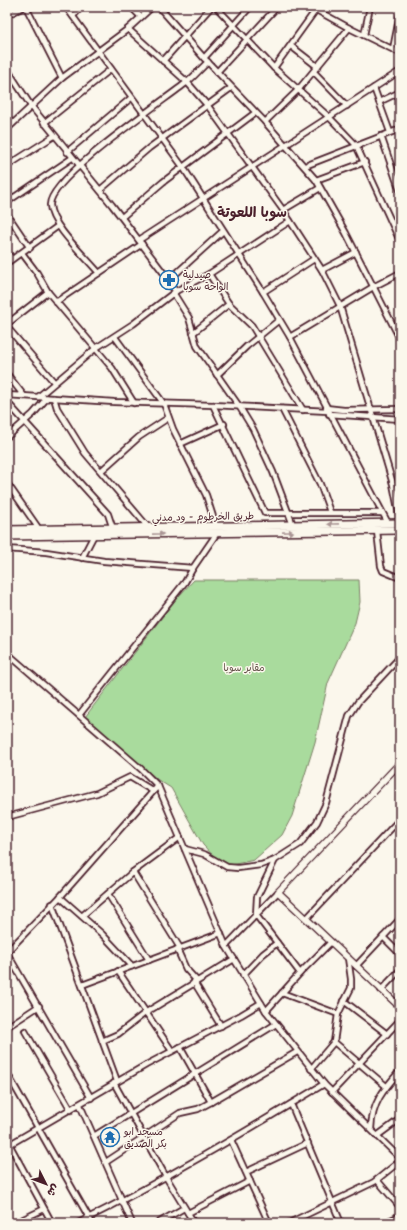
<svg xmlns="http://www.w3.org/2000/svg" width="407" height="1230" viewBox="0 0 407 1230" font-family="'Playpen Sans','Playpen Sans Arabic',sans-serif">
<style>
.green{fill:#a9db9d;stroke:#7a7d64}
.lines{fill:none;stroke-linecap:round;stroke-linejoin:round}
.minor-casing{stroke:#4a1f2b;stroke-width:8}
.tertiary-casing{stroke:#4a1f2b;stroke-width:8}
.trunk-casing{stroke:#4a1f2b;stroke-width:10}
.minor{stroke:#fbf7ec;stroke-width:4.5}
.tertiary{stroke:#fbf7ec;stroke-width:5.5}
.trunk{stroke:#fbf7ec;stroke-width:7}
.oneway{fill:#ab9695}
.labels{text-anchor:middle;stroke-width:3;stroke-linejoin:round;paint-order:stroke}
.poi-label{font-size:10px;fill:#4a1f2b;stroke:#fbf7ec;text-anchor:start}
.street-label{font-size:10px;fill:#4a1f2b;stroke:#fbf7ec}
.park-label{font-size:10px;fill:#624e48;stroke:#fbf7ec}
.district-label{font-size:14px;font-weight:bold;fill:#4a1f2b;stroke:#fbf7ec}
</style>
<rect width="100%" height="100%" fill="#fbf7ec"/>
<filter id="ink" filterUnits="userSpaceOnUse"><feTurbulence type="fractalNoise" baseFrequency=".025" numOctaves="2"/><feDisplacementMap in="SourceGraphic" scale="8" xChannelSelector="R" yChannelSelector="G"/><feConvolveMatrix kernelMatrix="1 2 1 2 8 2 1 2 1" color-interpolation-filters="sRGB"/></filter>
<g filter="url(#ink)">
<!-- green -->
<path class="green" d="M194 580H359L360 602 355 623 328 683 315 742 292 816 282 835 254 860 231 865 218 861 203 845 171 788 158 780 85 717 177 598Z"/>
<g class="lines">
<!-- minor casing -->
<g class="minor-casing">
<g id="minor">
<path d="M26 7 62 78"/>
<path d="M66 7 183 167 263 292 290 337 388 523"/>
<path d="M131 7 141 17"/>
<path d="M159 7 204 58 265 122 316 180 346 233 400 339"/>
<path d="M216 7 274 68 329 117 356 145 400 241"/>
<path d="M311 7 349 28 400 53"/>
<path d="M7 15 24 7"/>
<path d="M73 16 81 7"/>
<path d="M128 29 187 82 208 106 283 210 322 270 340 306 393 484 400 519"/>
<path d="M364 35 370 7"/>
<path d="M291 46 318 67"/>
<path d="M393 49 400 14"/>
<path d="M204 58 250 7"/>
<path d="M163 61 211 7"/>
<path d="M274 68 315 11"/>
<path d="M7 69 31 106 112 205 169 280 171 286 176 291 174 294 189 318 197 346 239 406 253 429 273 472 293 525"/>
<path d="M217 72 277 7"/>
<path d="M314 72 347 106"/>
<path d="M374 88 390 132"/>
<path d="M379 102 400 92"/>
<path d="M7 117 12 124"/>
<path d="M265 122 298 90 349 28"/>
<path d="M44 123 111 69"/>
<path d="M7 129 62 78 128 29 152 7"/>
<path d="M381 136 400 191"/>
<path d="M67 152 131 98"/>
<path d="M7 166 54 136"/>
<path d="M305 166 400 129"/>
<path d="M316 180 365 162"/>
<path d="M100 190 149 148 231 88"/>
<path d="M7 202 72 158"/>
<path d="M283 210 320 188"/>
<path d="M7 214 30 248"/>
<path d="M122 217 163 182 255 113"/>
<path d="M139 240 400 71"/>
<path d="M7 252 12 259"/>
<path d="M22 253 37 273 48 292 112 368 134 403"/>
<path d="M7 263 58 226"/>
<path d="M322 270 356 252"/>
<path d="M99 273C86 257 51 226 50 205 49 178 162 102 186 83 194 77 200 69 208 62"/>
<path d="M209 274 229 304 252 326 303 410"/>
<path d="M169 280 223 231"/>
<path d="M263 292 314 259"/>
<path d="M56 302 142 244"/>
<path d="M7 324 48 292"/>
<path d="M7 327 54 382"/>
<path d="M193 333 229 304"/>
<path d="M115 337 164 404 173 429 206 495 216 526"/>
<path d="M290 337 373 287 400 273"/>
<path d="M7 374 24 396"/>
<path d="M217 375 247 346 279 320"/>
<path d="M7 395 38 397 96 348 133 324 176 291 209 274 290 221"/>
<path d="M38 397 114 402 213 405 328 411"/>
<path d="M54 398 57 408 85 453 148 527"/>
<path d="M7 402 108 514 113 529"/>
<path d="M213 405 265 513H382"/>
<path d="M326 408 344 410 400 409"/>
<path d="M282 409 320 484 330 512"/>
<path d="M329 414 400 419"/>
<path d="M7 437 33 414 47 398"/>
<path d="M180 444 224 424"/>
<path d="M101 471 139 437 168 418"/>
<path d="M7 483 39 529"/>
<path d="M377 531 381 566 383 571 400 578"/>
<path d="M7 549 46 552 104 561 193 568"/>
<path d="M82 558 94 535"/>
<path d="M7 653 141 769 158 786 226 946 266 1011 324 1084 400 1158"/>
<path d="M79 715 185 582 193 568 217 533"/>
<path d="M7 817 97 793 130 777 153 791"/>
<path d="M185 849 204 854 227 867 238 868 261 865 275 860 300 844 317 822 326 803 349 716 358 702 400 657"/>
<path d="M275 860 257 897 256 915 300 973"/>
<path d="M133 872 180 948"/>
<path d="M108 894 149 960"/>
<path d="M60 897 102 934 132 966"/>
<path d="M52 904 117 1081"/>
<path d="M82 916 133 872 180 837"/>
<path d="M307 918 400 819"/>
<path d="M383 937 400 954"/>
<path d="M226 946 278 892"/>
<path d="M177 949 186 969 197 981"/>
<path d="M7 952 60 897 158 786"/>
<path d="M7 953 91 1098"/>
<path d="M356 966 400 919"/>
<path d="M118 971 172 1051"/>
<path d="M243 975 263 954 277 943"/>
<path d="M194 982 221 1026"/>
<path d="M82 985 221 933"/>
<path d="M381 990 400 970"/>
<path d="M282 993 338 1014"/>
<path d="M344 1001 387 1034"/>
<path d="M266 1011 300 973 331 942"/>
<path d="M7 1027 39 1006"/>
<path d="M25 1031 71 1110"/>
<path d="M102 1041 118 1034 145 1013 234 959"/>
<path d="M334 1042 386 1086"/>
<path d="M180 1047 211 1102"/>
<path d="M311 1069 334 1042 338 1014 351 988V979L348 958"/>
<path d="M7 1073 92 1223"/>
<path d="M114 1083 166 1177 194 1223"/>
<path d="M332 1092 400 1020"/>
<path d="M291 1104 341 1223"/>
<path d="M80 1105 132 1223"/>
<path d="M371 1129C372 1103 383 1090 400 1071"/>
<path d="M94 1136 276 1024"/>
<path d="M377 1136 400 1119"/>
<path d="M7 1140 52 1223"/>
<path d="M231 1140 269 1223"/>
<path d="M7 1146 146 1065 241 1015 261 1003"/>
<path d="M106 1162 180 1113 198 1109 211 1102 297 1052"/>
<path d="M246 1172 308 1143"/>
<path d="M377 1180 400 1207"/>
<path d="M188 1213 250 1181"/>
<path d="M15 1223 44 1209"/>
<path d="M78 1223C163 1181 243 1133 324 1084"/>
<path d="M158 1223 184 1208"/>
<path d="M289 1223 374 1182 400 1161"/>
<path d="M384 1223 400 1216"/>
</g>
</g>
<!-- tertiary casing -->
<g class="tertiary-casing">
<path id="tertiary" d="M400 763 278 892 400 1007"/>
</g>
<!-- trunk casing -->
<g class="trunk-casing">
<g id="trunk">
<path d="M7 530 400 523"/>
<path d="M7 536 400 530"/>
</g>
</g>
<!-- minor -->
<use href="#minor" class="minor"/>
<!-- tertiary -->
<use href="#tertiary" class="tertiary"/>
<!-- trunk -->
<use href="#trunk" class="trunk"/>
</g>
<!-- one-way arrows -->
<defs><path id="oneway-solid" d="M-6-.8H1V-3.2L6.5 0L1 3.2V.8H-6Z"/></defs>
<g class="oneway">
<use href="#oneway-solid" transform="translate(333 524) rotate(179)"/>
<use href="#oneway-solid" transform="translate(288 532) rotate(-1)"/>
<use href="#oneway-solid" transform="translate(158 534) rotate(-1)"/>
</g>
</g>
<!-- icons -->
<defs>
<g id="pharmacy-ring" transform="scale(1)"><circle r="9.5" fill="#fbf7ec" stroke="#1f6fb2" stroke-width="1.5"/><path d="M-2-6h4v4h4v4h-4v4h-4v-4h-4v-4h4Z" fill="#1f6fb2"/></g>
<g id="temple-ring" transform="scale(1)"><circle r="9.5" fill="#fbf7ec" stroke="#1f6fb2" stroke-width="1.5"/><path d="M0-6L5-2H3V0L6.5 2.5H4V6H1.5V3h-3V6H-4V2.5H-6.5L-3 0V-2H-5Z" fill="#1f6fb2"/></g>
</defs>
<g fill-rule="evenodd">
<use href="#pharmacy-ring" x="169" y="280"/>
<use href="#temple-ring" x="110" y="1137"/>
</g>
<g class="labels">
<!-- poi labels -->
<g class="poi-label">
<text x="183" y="278">صيدلية<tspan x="183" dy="12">الواحة سوبا</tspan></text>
<text x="124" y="1135">مسجد ابو<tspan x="124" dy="12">بكر الصديق</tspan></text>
</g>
<!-- street labels -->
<g class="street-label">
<text transform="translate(203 516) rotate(-1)" y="4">طريق الخرطوم - ود مدني</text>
</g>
<!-- park labels -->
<g class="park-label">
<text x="244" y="671">مقابر سوبا</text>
</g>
<!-- district labels -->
<g class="district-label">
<text x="252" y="217">سوبا اللعوتة</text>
</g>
</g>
<!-- margin -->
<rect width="407" height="1230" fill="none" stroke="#fbf7ec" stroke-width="24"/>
<rect x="12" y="12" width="383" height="1206" fill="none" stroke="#4a1f2b" stroke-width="1.5" filter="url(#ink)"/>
<!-- north arrow -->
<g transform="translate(46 1184) rotate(132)" stroke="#fbf7ec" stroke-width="3" paint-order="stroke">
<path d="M0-3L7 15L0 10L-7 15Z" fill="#4a1f2b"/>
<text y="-6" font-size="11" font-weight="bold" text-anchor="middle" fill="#4a1f2b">ش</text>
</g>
</svg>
